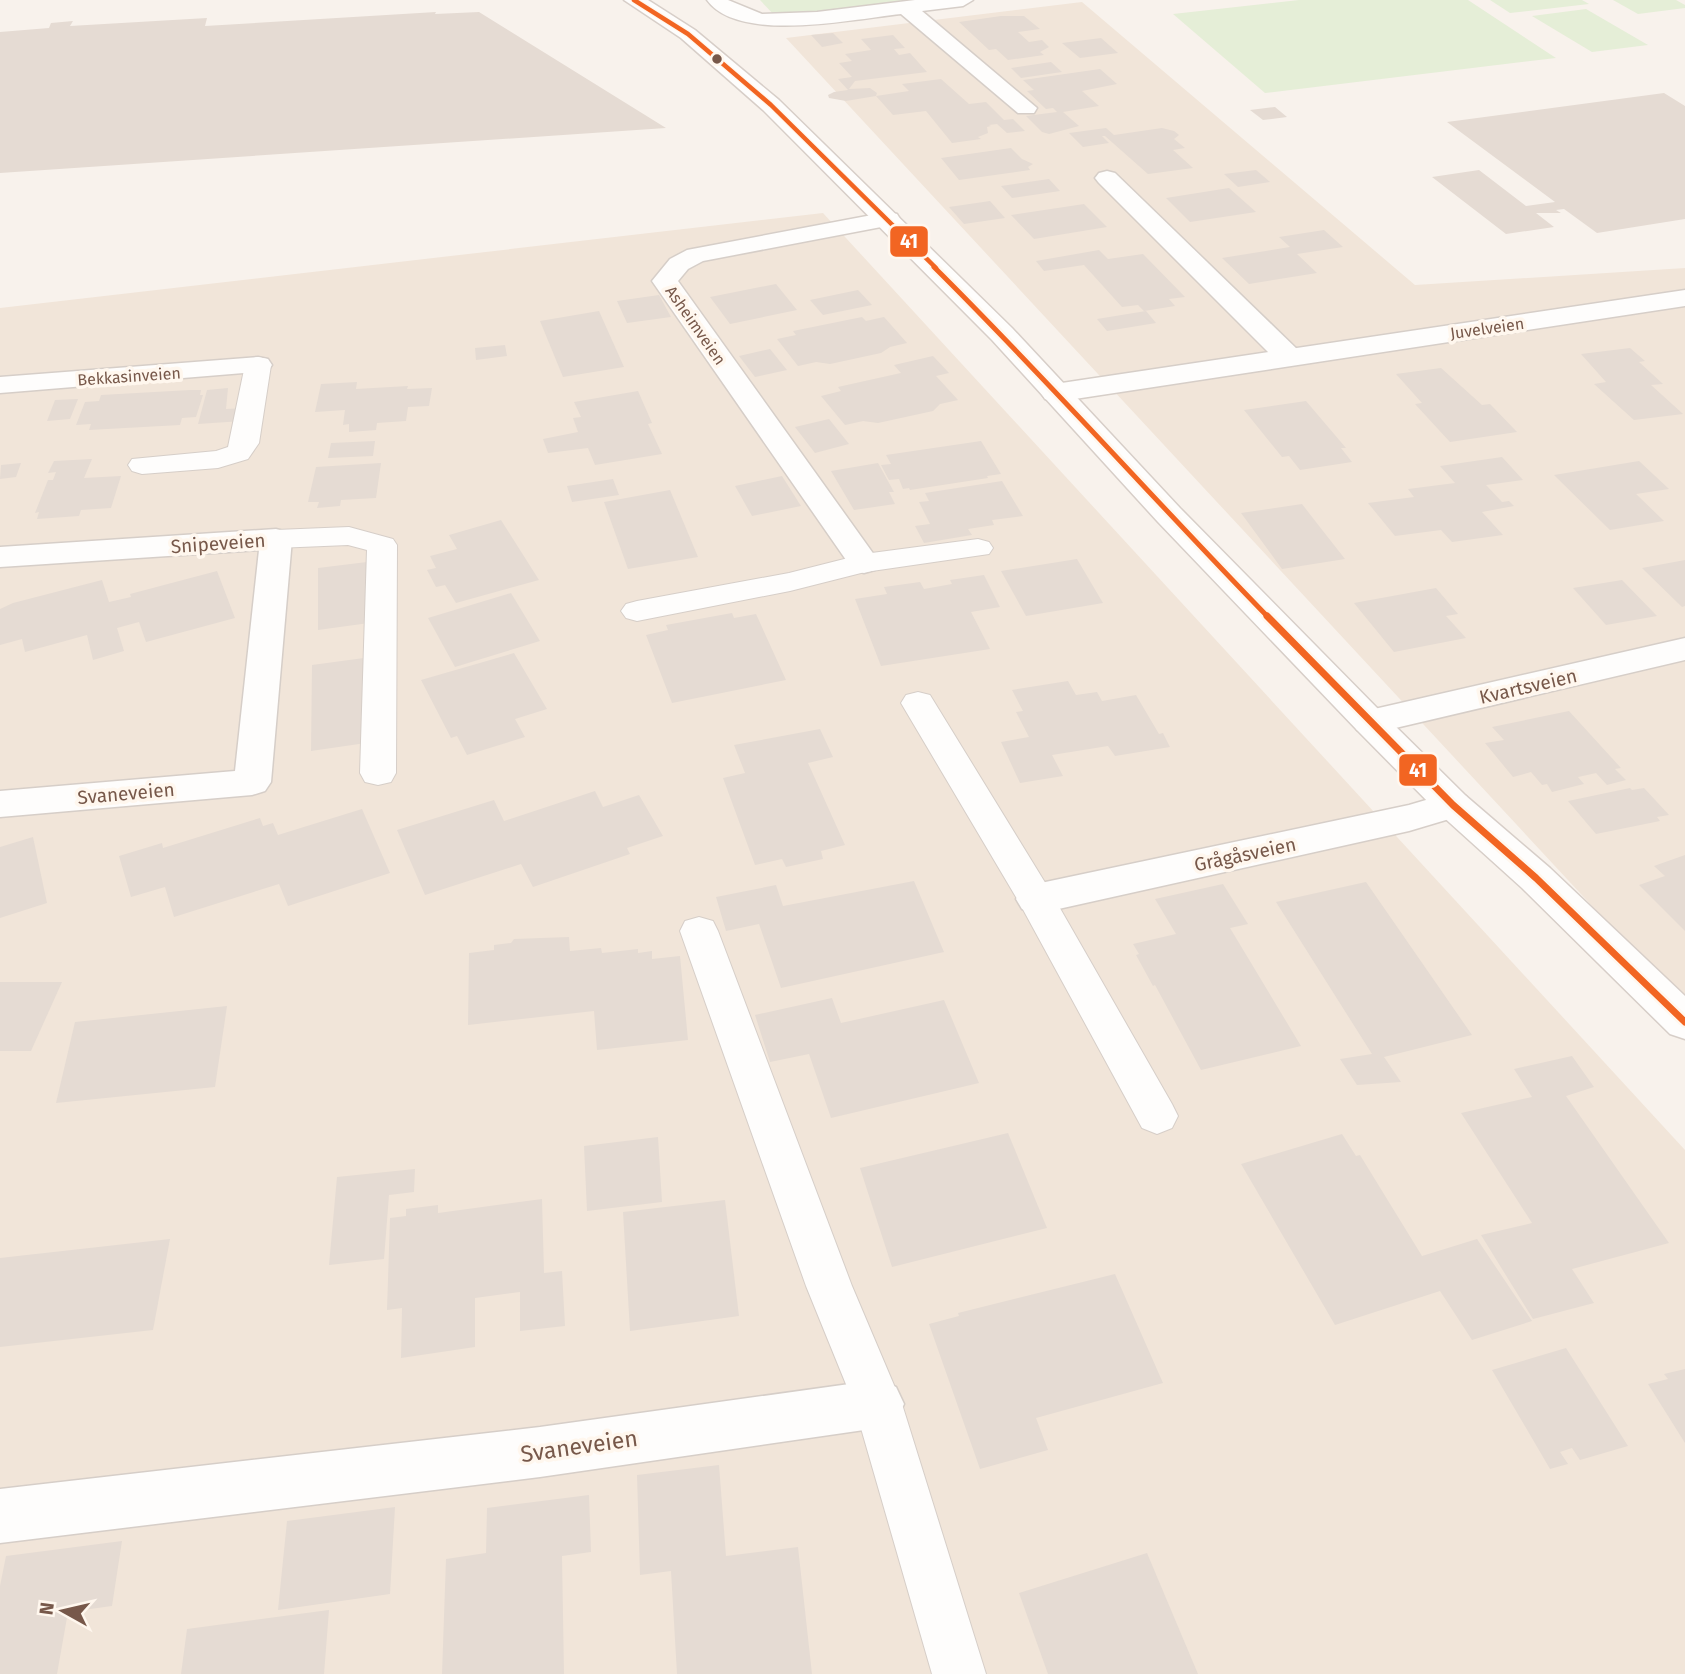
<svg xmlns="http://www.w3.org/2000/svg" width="1685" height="1674" viewBox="0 0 1685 1674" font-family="'Fira Sans',sans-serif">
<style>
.residential{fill:#f1e5d9}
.green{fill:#e5eed7}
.building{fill:#e5dbd3}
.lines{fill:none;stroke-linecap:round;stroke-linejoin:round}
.service-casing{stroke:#d6cec8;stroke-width:2}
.minor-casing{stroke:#d6cec8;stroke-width:3}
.tertiary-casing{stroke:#d6cec8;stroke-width:3}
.secondary-casing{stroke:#d7cec8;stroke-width:3}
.service{fill:#fefdfc;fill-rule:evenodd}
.minor{fill:#fefdfc;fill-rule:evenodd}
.tertiary{fill:#fefdfc;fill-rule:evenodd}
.secondary{fill:#fefdfc;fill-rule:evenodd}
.bus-1-far2-casing{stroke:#fff7ee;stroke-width:7}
.bus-1-far1-casing{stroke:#fff7ee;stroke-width:10}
.bus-1-casing{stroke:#fff7ee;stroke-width:12}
.bus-1-far2{stroke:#f26522;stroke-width:4.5}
.bus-1-far1{stroke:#f26522;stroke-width:5}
.bus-1{stroke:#f26522;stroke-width:7}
.bus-dot{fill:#77584a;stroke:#fff7ee;stroke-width:2.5}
.labels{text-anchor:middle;stroke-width:7;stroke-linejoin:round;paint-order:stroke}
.far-street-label{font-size:16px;fill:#77584a;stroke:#fff7ee}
.street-label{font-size:19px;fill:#77584a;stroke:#fff7ee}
.near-street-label{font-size:23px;fill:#77584a;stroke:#fff7ee}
.line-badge{stroke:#fff7ee;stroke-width:2.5}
.badge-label{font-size:19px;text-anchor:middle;font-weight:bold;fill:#fff}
</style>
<rect width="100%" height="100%" fill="#f8f2ec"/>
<!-- residential -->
<g class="residential">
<path d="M1082 2 1415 285 1685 268V1006L786 38Z"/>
<path d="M823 213 1685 1150V1674H0V308Z"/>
</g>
<!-- green -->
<g class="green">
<path d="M760 0H907L799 15H774Z"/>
<path d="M1299 0H1468L1556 58 1265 93 1173 14Z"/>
<path d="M1490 0H1582L1589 4 1510 13Z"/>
<path d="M1613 0H1676L1685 5V8L1638 14Z"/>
<path d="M1586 9 1648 45 1592 52 1532 16Z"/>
</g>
<!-- building -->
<g class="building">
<path d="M436 12 435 14 479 12 666 128 0 173V32L49 28 51 23 73 21 70 26 207 18 205 26Z"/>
<path d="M1001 16H1024L1040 29 1018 32 1029 42 1042 40 1049 47 1040 52 1044 55 1008 60 996 49 989 50 959 22Z"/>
<path d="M833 33 843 43 822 47 811 35Z"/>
<path d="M893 35 905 48 894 49 899 55 910 53 927 72 855 81 849 89 870 88 877 93 876 96 909 91 902 84 941 79 969 104 986 102 1004 120 1013 119 1025 131 1007 133 997 124 989 125 991 126 987 127 988 133 978 137 981 139 952 143 926 111 893 115 876 96 846 101 829 98 828 95 834 92 848 90 838 79 852 77 839 63 852 61 845 54 871 50 861 39Z"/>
<path d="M1101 38 1118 53 1080 58 1062 43Z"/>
<path d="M1051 62 1062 72 1021 78 1011 68Z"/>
<path d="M1100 69 1117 84 1082 91 1099 106 1063 112 1079 126 1049 134 1042 132 1026 116 1057 112 1053 108 1046 109 1027 91 1034 90 1023 80Z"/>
<path d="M1664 93 1685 106V219L1597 233 1564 209 1556 210 1561 213H1536L1554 227 1506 234 1432 177 1479 170 1526 206 1555 202 1447 122Z"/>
<path d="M1275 107 1287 117 1263 120 1250 110Z"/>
<path d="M1106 128 1114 135 1162 128 1174 131 1179 135 1174 139 1185 148 1173 150 1193 168 1148 174 1105 136H1102L1109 143 1083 147 1069 133Z"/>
<path d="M1011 148 1022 159 1033 164 1028 167 1030 170 959 180 941 158Z"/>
<path d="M1256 170 1270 182 1238 187 1224 174Z"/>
<path d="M1049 179 1060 191 1012 198 1001 186Z"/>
<path d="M1229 188 1256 212 1190 222 1166 198Z"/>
<path d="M990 201 1005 218 964 224 949 207Z"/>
<path d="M1084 204 1107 227 1034 239 1011 215Z"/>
<path d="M1324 230 1343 247 1297 254 1317 273 1249 284 1222 258 1290 247 1279 237Z"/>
<path d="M1099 250 1108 259 1143 254 1185 297 1169 299 1175 306 1144 311 1138 305 1122 307 1084 265 1044 271 1036 261Z"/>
<path d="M776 284 797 310 730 324 710 297Z"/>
<path d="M858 290 872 305 823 315 810 300Z"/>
<path d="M659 295 671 317 627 323 617 301Z"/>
<path d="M599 311 624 367 563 377 540 321Z"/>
<path d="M1146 311 1156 323 1107 331 1097 319Z"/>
<path d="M862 317 866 321 884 317 907 343 890 347 881 353 830 364 816 362 798 366 777 339 796 335 793 331Z"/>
<path d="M505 345 507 356 476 360 475 348Z"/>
<path d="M1630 348 1645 361 1639 362 1663 384 1651 385 1683 414 1634 420 1594 384 1606 382 1581 354Z"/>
<path d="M770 349 787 370 755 377 739 356Z"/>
<path d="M933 356 949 373 936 376 958 400 940 404 933 411 878 423 863 421 845 425 821 396 841 391 838 387 901 373 894 365Z"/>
<path d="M1441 368 1482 405 1490 404 1517 432 1450 442 1415 404 1422 403 1396 374Z"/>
<path d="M357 382 356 389 408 386 407 389 432 388 429 406 408 407 406 421 377 423 376 430 349 432V424L343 425 345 410 315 412 321 384Z"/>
<path d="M228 388 226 409 245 408 242 421 198 424 207 390Z"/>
<path d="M190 390H201L200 395H203L196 417 182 418 180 425 89 430 91 424 76 425 85 402 99 401 101 395Z"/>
<path d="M638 391 652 423 648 424 662 454 595 465 588 448 548 453 543 439 578 432 573 418 581 417 574 402Z"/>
<path d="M78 399 70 419 47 421 55 400Z"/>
<path d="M1306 401 1346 448H1341L1352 462 1300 470 1289 456 1282 457 1244 410Z"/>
<path d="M829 419 849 444 815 453 795 427Z"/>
<path d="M375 441 373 456 328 458 331 443Z"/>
<path d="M981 441 1001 474 987 476 988 478 910 490 909 488 903 489 899 479 889 480 881 465 891 464 886 455Z"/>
<path d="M1502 457 1523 480 1486 485 1502 502 1509 501 1514 506 1482 512 1503 535 1452 542 1441 530 1395 536 1368 503 1414 497 1408 489 1455 483 1440 466Z"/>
<path d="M92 459 84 478 121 476 111 508 81 510 79 516 37 519 39 512 35 513 48 480H53L56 472 48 473 54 461Z"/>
<path d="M1639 461 1669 489 1636 494 1664 521 1610 530 1554 475Z"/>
<path d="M21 463 16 477 0 479 1 465Z"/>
<path d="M381 463 376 498 341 500 340 506 317 508 319 502H308L316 467Z"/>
<path d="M878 463 894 492H889L895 504 854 510 831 471Z"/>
<path d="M782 476 801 506 752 516 735 486Z"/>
<path d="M613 479 619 495 572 502 567 486Z"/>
<path d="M1002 481 1023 516 992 520 994 525 968 529 972 535 924 543 915 526 930 524 919 502 929 501 925 493Z"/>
<path d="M670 490 698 557 628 569 604 502Z"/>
<path d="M1302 504 1323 531 1345 559 1282 569 1241 513Z"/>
<path d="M501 520 539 580 456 603 445 585 436 587 427 570 436 568 430 556 457 549 449 535Z"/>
<path d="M1077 559 1103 603 1026 616 1001 571Z"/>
<path d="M1685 560V606L1682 607 1642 568Z"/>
<path d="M367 562 369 623 318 630V568Z"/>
<path d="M217 571 235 618 146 642 139 622 117 628 124 651 93 660 87 635 25 652 22 639 0 645V609L13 603 102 580 109 602 131 597 130 594Z"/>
<path d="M984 575 1000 607 971 612 990 649 881 666 855 599 887 594 884 587 920 582 924 589 952 584 950 580Z"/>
<path d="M1622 580 1657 616 1606 625 1573 588Z"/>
<path d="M1436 588 1458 614 1446 616 1466 638 1394 652 1354 603Z"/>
<path d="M511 593 540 641 455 667 428 618Z"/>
<path d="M732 613 734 618 756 614 786 680 672 703 646 635 668 630 666 625Z"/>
<path d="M514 653 547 709 515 719 525 737 467 755 457 736 451 738 421 680Z"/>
<path d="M364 658 366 743 311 751 312 665Z"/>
<path d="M1068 681 1076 695 1097 692 1102 701 1136 695 1159 734 1163 733 1170 747 1115 756 1108 746 1052 755 1063 776 1020 783 1001 742 1029 737 1016 712 1023 711 1012 690Z"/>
<path d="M1569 711 1621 768 1615 769 1626 780 1607 785 1596 773 1578 777 1584 784 1552 792 1547 784 1542 785 1531 772 1513 777 1485 743 1504 740 1492 727Z"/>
<path d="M820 729 833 757 808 763 845 845 821 851 823 859 786 867 782 859 755 865 723 778 745 773 734 745Z"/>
<path d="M1630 788 1632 790 1644 788 1669 815 1657 817 1660 821 1596 834 1568 801Z"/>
<path d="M595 791 603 807 639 795 663 836 627 848 630 854 533 887 521 864 425 895 397 830 494 800 504 821Z"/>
<path d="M362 809 390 873 288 906 279 884 174 917 165 887 131 897 119 856 162 843 163 848 260 818 263 826 273 823 278 835Z"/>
<path d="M33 837 47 903 0 918V847Z"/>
<path d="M1685 855V931L1639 885 1665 876 1654 866Z"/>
<path d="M914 881 944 952 781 988 759 924 726 931 716 897 776 885 783 906Z"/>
<path d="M1366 882 1472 1035 1384 1057 1401 1082 1357 1085 1340 1059 1372 1054 1276 902Z"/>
<path d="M1223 884 1248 924 1230 928 1301 1046 1201 1070 1155 985 1153 986 1136 955 1139 954 1133 944 1176 934 1155 899Z"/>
<path d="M569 937 570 951 601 948 602 953 638 949V953L652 951V959L680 956 688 1040 597 1050 594 1011 468 1025 469 953 494 950V945L511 943 514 939Z"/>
<path d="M0 982H62L31 1051H0Z"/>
<path d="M832 998 841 1023 944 1000 979 1083 831 1118 809 1054 770 1062 755 1015Z"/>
<path d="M227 1006 215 1087 56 1103 75 1022Z"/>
<path d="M1572 1056 1594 1087 1566 1096 1669 1243 1572 1269 1594 1303 1533 1319 1481 1235 1532 1223 1461 1113 1532 1097 1514 1069Z"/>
<path d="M1008 1133 1047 1228 892 1267 860 1168Z"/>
<path d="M1342 1134 1356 1156 1360 1155 1422 1256 1477 1239 1532 1321 1472 1340 1440 1291 1335 1325 1241 1164Z"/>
<path d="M658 1137 662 1202 587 1211 584 1146Z"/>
<path d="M415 1169 414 1192 389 1195 384 1259 329 1265 337 1177Z"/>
<path d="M542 1199 544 1273 562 1271 565 1326 520 1331V1292L475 1298V1347L401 1358 402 1308 387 1310 390 1218 406 1216V1209L438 1205V1213Z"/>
<path d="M725 1200 739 1316 630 1331 623 1212Z"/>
<path d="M170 1239 153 1330 0 1347V1258Z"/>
<path d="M1115 1274 1163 1383 1036 1418 1048 1450 980 1469 929 1324 959 1316 958 1313Z"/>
<path d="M1566 1348 1628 1446 1580 1460 1572 1448 1560 1452 1568 1464 1550 1469 1492 1370Z"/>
<path d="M1685 1369V1443L1648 1384 1668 1379 1664 1374Z"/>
<path d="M719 1465 726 1556 798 1547 812 1674H677L671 1571 640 1575 637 1475Z"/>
<path d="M589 1495 591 1552 562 1556 564 1674H442L446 1559 486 1553 487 1508Z"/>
<path d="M395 1507 390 1594 278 1610 287 1521Z"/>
<path d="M122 1541 112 1606 68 1612 57 1674H0V1586L6 1556Z"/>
<path d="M1147 1553 1198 1674H1048L1019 1593Z"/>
<path d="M329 1610 324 1674H181L187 1629Z"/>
</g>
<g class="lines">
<!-- service casing -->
<g class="service-casing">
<g id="service">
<path d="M258 357 267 359 271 365 259 443 248 459 218 468 142 474 132 471 128 465 132 459 216 451 228 447 245 365 249 359Z"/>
<path d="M349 527 393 539 397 545 396 773 391 782 378 785 365 782 360 773 367 550 348 545 276 548 265 545 261 539 265 533 276 530Z"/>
<path d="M978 539 989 542 993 548 989 554 865 572 790 591 637 621 626 618 621 611 626 604 637 601 789 573 864 554Z"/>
<path d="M918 692 930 695 1049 889 1172 1104 1178 1116 1172 1128 1157 1134 1142 1128 1020 904 901 703 906 695Z"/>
<path d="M699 917 713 921 718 931 852 1286 902 1404 986 1674H932L854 1404 806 1286 680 931 685 921Z"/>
</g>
</g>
<!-- minor casing -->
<g class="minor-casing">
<g id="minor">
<path d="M707 0H728L762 14 817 12 915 0H973L963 6 922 11 1037 108 1034 113H1018L901 14C854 19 738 44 707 0Z"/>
<path d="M1107 171 1115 173 1299 351 1303 357 1299 363 1289 365 1279 363 1099 183 1095 178 1099 173Z"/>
<path d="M888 212 897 214 900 219 897 224 703 261 688 269 678 281 880 563 875 570 864 573 853 570 652 281 670 259 687 250Z"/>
<path d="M258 357 268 359 272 365 268 371 0 393V377Z"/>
<path d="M276 529 287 532 292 539 271 782 265 791 252 795 0 817V791L235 771 259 550 0 567V547Z"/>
<path d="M1685 638V660L1370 734 1357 730 1352 722 1357 714 1370 710Z"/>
<path d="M1453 792 1466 796 1472 805 1466 814 1409 831 1036 914 1022 909 1016 899 1022 889 1036 884 1409 805Z"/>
<path d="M878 1380 896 1387 904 1404 896 1421 878 1428 540 1477 0 1543V1489L540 1427Z"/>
</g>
</g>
<!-- tertiary casing -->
<g class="tertiary-casing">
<path id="tertiary" d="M1685 290V306L1055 402 1045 399 1041 393 1045 387 1055 384Z"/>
</g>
<!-- secondary casing -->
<g class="secondary-casing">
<path id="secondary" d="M624 0H648L695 30 779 100 1012 328 1180 508 1383 714 1466 796 1550 868 1685 996V1039L1670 1034 1522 888 1440 814 1357 730 1158 522 992 340 763 110 681 38Z"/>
</g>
<!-- service -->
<use href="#service" class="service"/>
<!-- minor -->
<use href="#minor" class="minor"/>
<!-- tertiary -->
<use href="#tertiary" class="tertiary"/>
<!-- secondary -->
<use href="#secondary" class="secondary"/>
<!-- bus-1-far2 casing -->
<g class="bus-1-far2-casing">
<path id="bus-1-far2" d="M634 0 688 34 771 105 936 268"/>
</g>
<!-- bus-1-far1 casing -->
<g class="bus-1-far1-casing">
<path id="bus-1-far1" d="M934 267C1049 381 1156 502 1269 618"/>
</g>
<!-- bus-1 casing -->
<g class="bus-1-casing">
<path id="bus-1" d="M1267 616 1453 805 1536 878 1685 1022"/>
</g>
<!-- bus-1-far2 -->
<use href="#bus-1-far2" class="bus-1-far2"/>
<!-- bus-1-far1 -->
<use href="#bus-1-far1" class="bus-1-far1"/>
<!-- bus-1 -->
<use href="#bus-1" class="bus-1"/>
</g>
<!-- markers -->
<circle class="bus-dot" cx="717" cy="59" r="6"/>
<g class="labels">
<!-- far-street labels -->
<g class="far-street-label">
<text transform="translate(696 325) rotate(55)" y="6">Asheimveien</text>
<text transform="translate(1487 328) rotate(-8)" y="6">Juvelveien</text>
<text transform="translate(129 376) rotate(-4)" y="6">Bekkasinveien</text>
</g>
<!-- street labels -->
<g class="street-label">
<text transform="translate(218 543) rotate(-4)" y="7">Snipeveien</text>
<text transform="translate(1528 686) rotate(-13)" y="7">Kvartsveien</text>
<text transform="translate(126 793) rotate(-5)" y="7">Svaneveien</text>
<text transform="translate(1245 854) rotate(-12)" y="7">Grågåsveien</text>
</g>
<!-- near-street labels -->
<g class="near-street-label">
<text transform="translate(579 1446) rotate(-8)" y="8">Svaneveien</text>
</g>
</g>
<g class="line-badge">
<rect x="889" y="225" width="40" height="33" rx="7" fill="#f26522"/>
<rect x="1398" y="753" width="40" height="34" rx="7" fill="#f26522"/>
</g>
<g class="badge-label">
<text x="909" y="248">41</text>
<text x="1418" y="777">41</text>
</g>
<!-- north arrow -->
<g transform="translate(63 1611) rotate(278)" stroke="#fff7ee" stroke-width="5" paint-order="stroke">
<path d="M0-5L12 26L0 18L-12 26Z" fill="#77584a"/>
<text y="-10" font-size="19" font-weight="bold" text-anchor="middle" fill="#77584a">N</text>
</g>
</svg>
